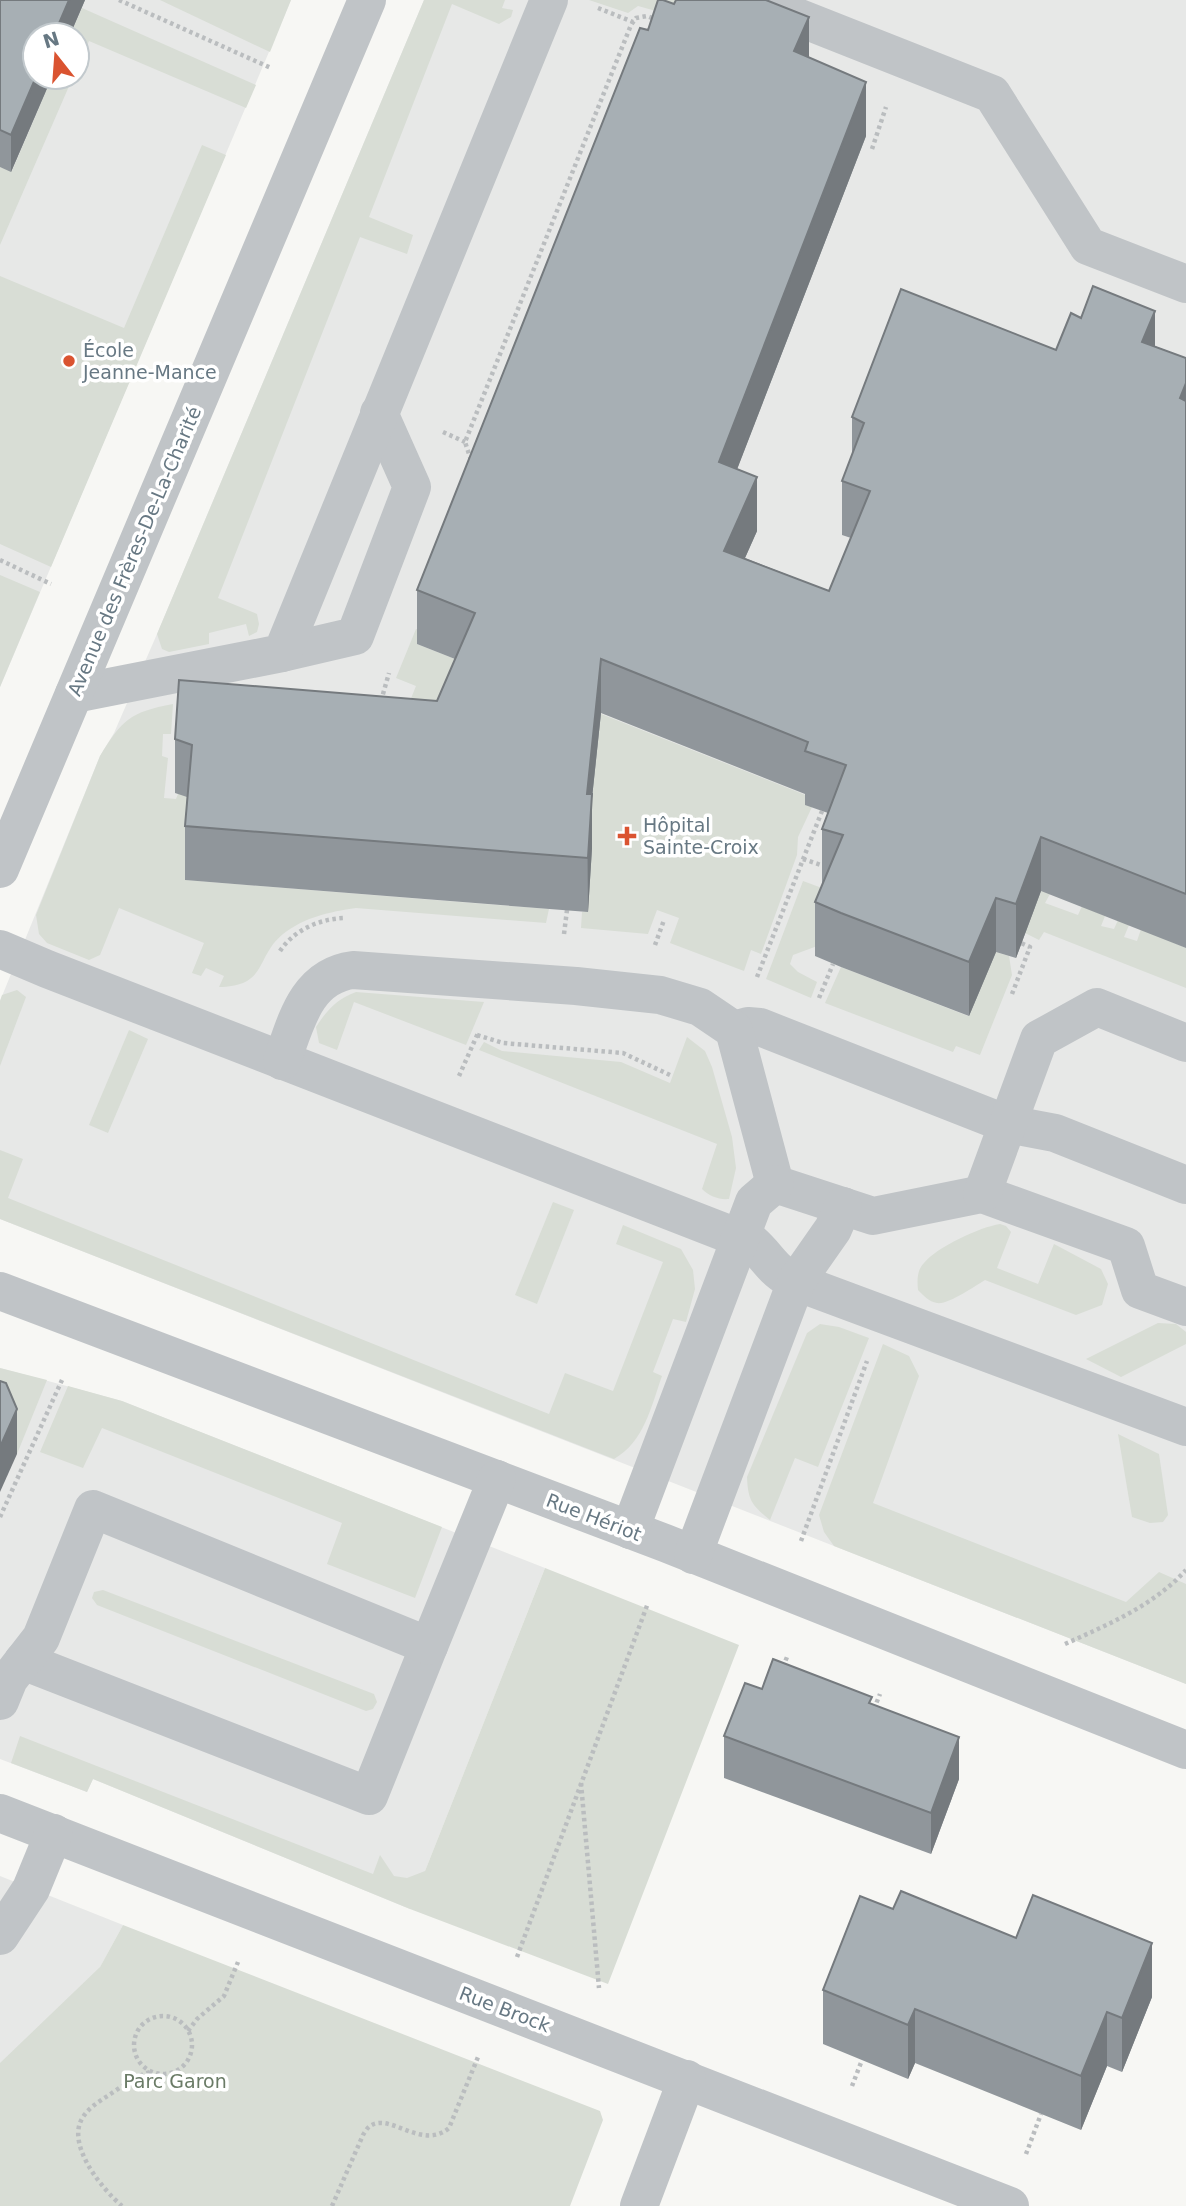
<svg xmlns="http://www.w3.org/2000/svg" width="1186" height="2206" viewBox="0 0 1186 2206" font-family="'DejaVu Sans',sans-serif">
<style>
.built{fill:#e7e8e7;fill-rule:evenodd}
.green{fill:#d8ddd5}
.lines{fill:none;stroke-linecap:round;stroke-linejoin:round}
.path{stroke:#babdbf;stroke-width:4.5;stroke-dasharray:3.5 3.5;stroke-linecap:butt}
.minor{stroke:#c0c4c7;stroke-width:38}
.wall{fill:#90969b}
.shaded-wall{fill:#757a7e}
.building{fill:#a7afb4;stroke:#757a7e;stroke-width:2}
.poi-dot{fill:#da5330;stroke:#fff;stroke-width:2.5}
.labels{text-anchor:middle;stroke-width:7;stroke-linejoin:round;paint-order:stroke}
.poi-label{font-size:19px;fill:#677883;stroke:#fff;text-anchor:start}
.street-label{font-size:19px;fill:#677883;stroke:#fff}
.park-label{font-size:19px;fill:#6a7b66;stroke:#fff}
</style>
<rect width="100%" height="100%" fill="#f7f7f4"/>
<!-- built -->
<g class="built">
<path d="M0 0H291L0 687ZM35 35H77V77H35Z"/>
<path d="M424 0H1186V1684L0 1219V1001L100 756 114 733 157 634Z"/>
<path d="M0 1368 122 1401 545 1568 410 1909 93 1779 87 1792 0 1759Z"/>
<path d="M0 1876 123 1925 92 1982 0 2114Z"/>
</g>
<!-- green -->
<g class="green">
<path d="M160 0H291L270 52Z"/>
<path d="M424 0H505L502 8 513 10 511 17 499 24 452 4 369 217 413 235 407 254 360 237 218 598 257 614 259 624 257 632 249 636 246 624 209 633V644L169 652 162 649 157 634Z"/>
<path d="M589 0H675L680 2 656 11 638 6 628 13Z"/>
<path d="M82 8 256 85 246 108 89 41 77 68V35H70Z"/>
<path d="M52 77H73L0 245V167L12 171Z"/>
<path d="M202 145 226 155 51 567 0 544V276L124 328Z"/>
<path d="M0 575 40 592 0 687Z"/>
<path d="M416 629 422 631 417 644 475 667 437 755 406 711 416 686 396 678Z"/>
<path d="M173 704 171 734H163L162 756 168 758 164 798 176 799 178 794H193L185 880 549 909 546 923 356 908C329 912 305 917 283 934 255 957 268 986 219 987L224 976 206 968 201 976 192 973 204 943 119 908 100 955 89 960 47 943 39 934 36 915 100 756C122 720 130 712 173 704Z"/>
<path d="M581 706 808 796 812 807 798 837 797 855 761 954 751 950 744 971 670 943 679 918 657 910 648 934 581 928 582 912 588 911Z"/>
<path d="M1010 878 1050 894 1045 903 1078 915 1082 906 1105 916 1101 926 1114 929 1118 920 1129 925 1124 937 1137 941 1141 929 1186 948V988L1044 932 1039 940 1025 933 1029 923Z"/>
<path d="M803 881 841 895 820 945 793 955 790 964 798 972 817 982 811 998 766 979Z"/>
<path d="M996 952 1009 956 1012 975 980 1055 956 1046 953 1052 825 1003 841 967 968 1016Z"/>
<path d="M17 990 26 997 0 1066V1001L2 995Z"/>
<path d="M356 992 484 1002 466 1045 354 1002 337 1050 319 1043 316 1027C327 1010 337 999 356 992Z"/>
<path d="M129 1030 148 1039 108 1133 89 1125Z"/>
<path d="M687 1037 705 1051 712 1067 732 1137 736 1168 729 1199C719 1200 709 1196 702 1189L717 1144 479 1050 484 1042 502 1051 621 1062 670 1083Z"/>
<path d="M0 1150 23 1159 8 1198 549 1414 565 1373 613 1391 663 1262 616 1244 623 1225 681 1249 693 1270 695 1289 686 1322 673 1319 653 1372 662 1376C651 1407 644 1442 614 1459L0 1219Z"/>
<path d="M553 1202 574 1210 537 1304 515 1295Z"/>
<path d="M1000 1224 1006 1226 1011 1232 997 1268 1038 1284 1054 1244 1101 1269 1108 1284 1102 1305 1076 1315 985 1280C975 1286 948 1305 937 1303 929 1302 923 1295 918 1290 917 1280 917 1270 924 1263 937 1247 980 1227 1000 1224Z"/>
<path d="M1158 1323 1176 1324 1186 1332V1344L1121 1377 1086 1359Z"/>
<path d="M820 1324 839 1327 869 1338 818 1467 795 1458 770 1520C752 1505 748 1501 747 1477L807 1333Z"/>
<path d="M883 1344 909 1356 919 1376 873 1503 1126 1602 1159 1572 1186 1584V1684L834 1546 824 1532 819 1515Z"/>
<path d="M0 1368 47 1380 17 1454 0 1425Z"/>
<path d="M68 1386 122 1401 442 1527 415 1598 327 1564 342 1523 102 1428 83 1468 40 1452Z"/>
<path d="M1118 1434 1159 1454 1168 1515 1163 1522 1150 1523 1132 1517Z"/>
<path d="M545 1568 739 1645 608 1984 410 1909 93 1779 87 1792 11 1763 20 1736 373 1874 380 1855 394 1876 407 1878 425 1871Z"/>
<path d="M103 1590 374 1694 377 1702 373 1709 366 1711 97 1605 92 1598 94 1592Z"/>
<path d="M123 1925 600 2111 603 2120 570 2206H0V2063L100 1967Z"/>
</g>
<g class="lines">
<!-- path -->
<g class="path">
<path d="M119 0 271 68"/>
<path d="M598 8 633 22"/>
<path d="M872 149 886 107"/>
<path d="M443 432 465 442"/>
<path d="M471 460 465 442 631 25 636 18 647 16 657 20"/>
<path d="M0 560 51 584"/>
<path d="M381 701 389 673"/>
<path d="M803 859 827 867"/>
<path d="M564 934 567 910"/>
<path d="M655 945 664 920"/>
<path d="M280 951C294 930 319 919 344 918"/>
<path d="M757 977 822 811"/>
<path d="M1012 994 1030 947 1021 943"/>
<path d="M819 998 833 964"/>
<path d="M477 1035 503 1043 623 1053 672 1076"/>
<path d="M459 1076 478 1033"/>
<path d="M0 1517 62 1380"/>
<path d="M801 1541 867 1361"/>
<path d="M1065 1644C1109 1624 1153 1606 1186 1570"/>
<path d="M783 1667 787 1657"/>
<path d="M874 1709 880 1694"/>
<path d="M581 1783 599 1988"/>
<path d="M517 1957 648 1603"/>
<circle cx="163" cy="2045" r="29"/>
<path d="M188 2031 197 2019 224 1996 238 1962"/>
<path d="M852 2086 862 2060"/>
<path d="M1026 2154 1041 2114"/>
<path d="M122 2206C102 2189 65 2144 83 2117 90 2106 102 2100 112 2093 125 2084 136 2076 150 2072"/>
<path d="M332 2206 363 2135C365 2132 367 2128 370 2126 390 2112 422 2151 449 2128L478 2057"/>
</g>
<!-- minor -->
<g class="minor">
<path d="M754 0 992 94 1088 246 1186 284"/>
<path d="M282 653 355 636 412 487 379 413"/>
<path d="M74 694 282 653 549 0"/>
<path d="M0 869 367 0"/>
<path d="M0 949 47 969 752 1243C770 1259 772 1271 796 1282L1186 1427"/>
<path d="M734 1030 748 1026 760 1027 1007 1124 1055 1133 1186 1185"/>
<path d="M282 1061C296 1022 306 976 353 970L576 986 660 995 700 1007 734 1030 775 1184 873 1216 982 1194 1126 1246 1140 1290 1186 1307"/>
<path d="M982 1194 1039 1039 1097 1007 1186 1043"/>
<path d="M0 1291 665 1543 1186 1750"/>
<path d="M630 1530 754 1202 775 1184"/>
<path d="M693 1555 796 1282 833 1229 843 1206"/>
<path d="M23 1661 369 1796 429 1646"/>
<path d="M0 1701 9 1679 41 1638 93 1509 429 1646 497 1479"/>
<path d="M0 1813 1010 2206"/>
<path d="M0 1936 31 1889 54 1833"/>
<path d="M639 2206 687 2079"/>
</g>
</g>
<!-- wall -->
<g class="wall">
<path d="M0 0H85L11 172 0 167Z"/>
<path d="M648 30 809 58 866 136 737 469 757 531 745 558 829 591 851 538 842 535V481L852 454V417L1056 350 1081 318 1186 358V948L1041 891 1016 958 996 952 969 1016 841 967 815 956V902L823 883H822V829L828 813 805 805V794L601 713 592 798V848L588 912 185 880V826L187 797 175 793V739L437 701 455 659 417 644V590Z"/>
<path d="M762 1689 872 1704 959 1779 931 1854 724 1778V1736Z"/>
<path d="M893 1909 1152 1997 1122 2072 1107 2066 1081 2130 915 2063 908 2079 823 2044V1990Z"/>
</g>
<!-- shaded-wall -->
<g class="shaded-wall">
<path d="M69 0H85L70 35H54Z"/>
<path d="M809 17V71L794 51Z"/>
<path d="M36 77H52L11 172V135Z"/>
<path d="M866 82V136L719 516V462Z"/>
<path d="M1155 311V365L1142 342Z"/>
<path d="M1186 383V437L1180 398Z"/>
<path d="M757 477V531L724 605V551Z"/>
<path d="M601 659V713L592 798V848L588 912 587 794Z"/>
<path d="M1041 837V891L1016 958V904Z"/>
<path d="M996 898V952L969 1016V962Z"/>
<path d="M17 1409V1454L0 1492V1447Z"/>
<path d="M959 1737V1779L931 1854V1813Z"/>
<path d="M1152 1943V1997L1122 2072V2018Z"/>
<path d="M915 2009V2063L908 2079V2025Z"/>
<path d="M1107 2012V2066L1081 2130V2076Z"/>
</g>
<!-- building -->
<g class="building">
<path d="M0 0H69L54 35H35V77H36L11 135 0 130Z"/>
<path d="M658 0H663L674 4 676 0H766L809 17 794 51 866 82 719 462 757 477 724 551 829 591 870 491 842 481 864 423 852 417 901 289 1056 350 1071 313 1081 318 1093 286 1155 311 1142 342 1186 358V383L1180 398 1186 401V894L1041 837 1016 904 996 898 969 962 841 913 815 902 843 835 822 829 846 765 805 751 808 742 601 659 587 794H592L588 858 185 826 192 745 175 739 179 680 437 701 475 613 417 590 640 28 648 30Z"/>
<path d="M0 1381 6 1383 17 1409 0 1447Z"/>
<path d="M773 1659 872 1697 869 1703 959 1737 931 1813 724 1736 745 1683 762 1689Z"/>
<path d="M901 1891 1016 1938 1033 1895 1152 1943 1122 2018 1107 2012 1081 2076 915 2009 908 2025 823 1990 860 1896 893 1909Z"/>
</g>
<!-- markers -->
<g class="poi-dot">
<circle cx="69" cy="361" r="7"/>
<path d="M623.5 825.5h7v7h7v7h-7v7h-7v-7h-7v-7h7z"/>
</g>
<g class="labels">
<!-- poi labels -->
<g class="poi-label">
<text x="83" y="357">École<tspan x="83" dy="22">Jeanne-Mance</tspan></text>
<text x="643" y="832">Hôpital<tspan x="643" dy="22">Sainte-Croix</tspan></text>
</g>
<!-- street labels -->
<g class="street-label">
<text transform="translate(134 551) rotate(-67)" y="7">Avenue des Frères-De-La-Charité</text>
<text transform="translate(594 1517) rotate(21)" y="7">Rue Hériot</text>
<text transform="translate(505 2009) rotate(21)" y="7">Rue Brock</text>
</g>
<!-- park labels -->
<g class="park-label">
<text x="175" y="2088">Parc Garon</text>
</g>
</g>
<!-- north arrow -->
<g transform="translate(56 56) rotate(343)"><circle r="33" fill="#ffffff" stroke="#c2c9cd" stroke-width="2"/>
<path d="M0-5L12 26L0 18L-12 26Z" fill="#da5330"/>
<text y="-10" font-size="19" font-weight="bold" text-anchor="middle" fill="#677883">N</text>
</g>
</svg>
